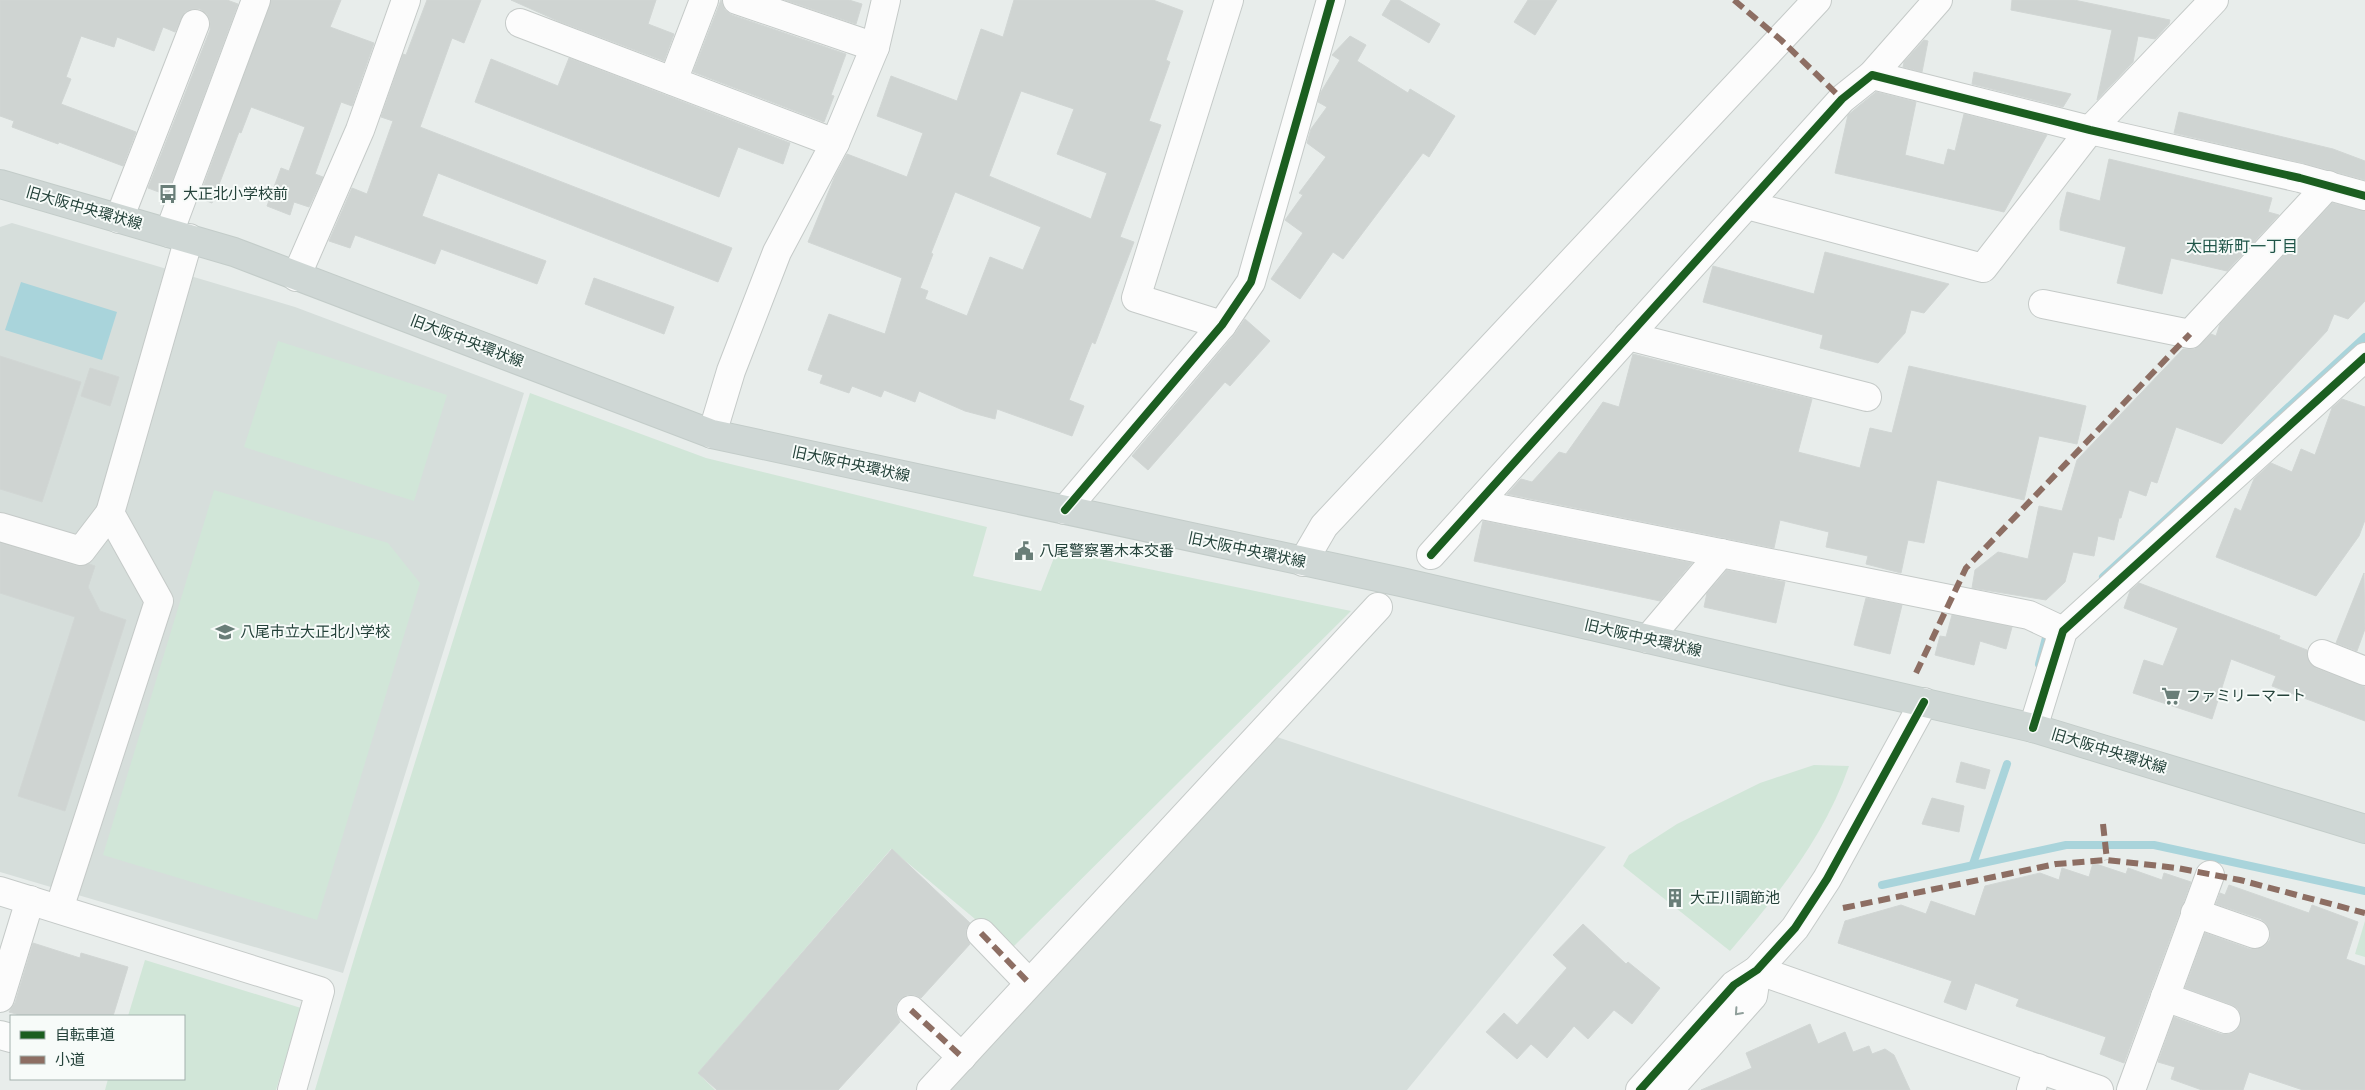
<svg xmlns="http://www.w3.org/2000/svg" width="2365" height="1090" viewBox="0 0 2365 1090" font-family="'Fira Sans','Noto Sans JP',sans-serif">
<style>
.built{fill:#d6dedb}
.green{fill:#d1e6d8}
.water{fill:#a9d4db}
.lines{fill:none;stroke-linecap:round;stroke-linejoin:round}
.stream{stroke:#a9d4db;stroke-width:8}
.building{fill:#cfd4d2;stroke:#d1d6d4;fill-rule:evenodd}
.minor-casing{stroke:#c5cac8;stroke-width:30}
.major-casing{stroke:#c3ccc9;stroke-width:30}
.minor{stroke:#fcfcfc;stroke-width:28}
.major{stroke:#cfd7d5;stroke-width:28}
.quiet{stroke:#8d6e63;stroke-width:6;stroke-dasharray:12 6;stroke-linecap:butt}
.cycleway-casing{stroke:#f7fbf9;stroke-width:11}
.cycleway{stroke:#1b5e20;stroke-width:8}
.oneway{stroke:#909f9b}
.labels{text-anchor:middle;stroke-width:4;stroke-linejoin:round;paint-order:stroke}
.poi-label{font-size:15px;fill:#24423a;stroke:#f7fbf9;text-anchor:start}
.street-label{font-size:15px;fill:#24423a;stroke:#f7fbf9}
.neighbourhood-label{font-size:16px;fill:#1f5548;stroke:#f7fbf9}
</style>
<rect width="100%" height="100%" fill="#e8edeb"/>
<!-- built -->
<g class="built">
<path d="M12 223 295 307 524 393 343 973 0 872V227Z"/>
<path d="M1277 737 1606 847 1407 1090H950Z"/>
</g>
<!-- green -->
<g class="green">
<path d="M278 341 447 395 414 501 244 447Z"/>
<path d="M530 393 706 458 987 527 973 576 1041 591 1057 550 1351 611 1011 949 891 849 698 1073 715 1090H315L356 952Z"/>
<path d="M214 490 388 543 420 583 317 920 103 855Z"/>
<path d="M1814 765 1849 766C1825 836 1777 896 1730 951L1623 866 1629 855 1677 824 1760 783Z"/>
<path d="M2365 921V957L2355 954Z"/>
<path d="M145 960 301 1008 276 1090H105L108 1079H184V1016H128Z"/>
</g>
<!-- water -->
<path class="water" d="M21 282 117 312 102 360 5 330Z"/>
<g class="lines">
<!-- stream -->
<g class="stream">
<path d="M2103 577 2365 337"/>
<path d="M2039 664 2048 630"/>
<path d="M1973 864 2007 764"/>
<path d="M1882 885 2066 845H2154L2365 891"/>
</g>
</g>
<!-- building -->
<g class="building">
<path d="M0 0H227L238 4 167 195 148 188 210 30V21L207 14 200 9H192L185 12 175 32 163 27 154 51 117 37 114 47 81 36 66 77 71 79 61 104 136 132 123 166 59 142 58 144 12 127 14 121 0 116Z"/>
<path d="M271 0H341L330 27 374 43 352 106 341 102 315 174 323 177 309 207 294 202 290 215 267 206 281 168 289 171 305 127 251 107 241 133 239 132 212 203 199 198Z"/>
<path d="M427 0H481L464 43 452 38 420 127 732 248 718 282 438 173 422 216 546 261 537 284 441 249 435 264 355 235 350 248 329 241 352 188 367 194 393 121 381 117 403 54 406 55Z"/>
<path d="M511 0H656L648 24 674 34 664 61 558 21Z"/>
<path d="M721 0 725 10 732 15 846 54 831 95 834 96 824 122 693 72Z"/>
<path d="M785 0H849L862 4 856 24Z"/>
<path d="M1014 0H1153L1183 11 1166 60 1170 62 1149 121 1161 125 1120 237 1134 242 1095 344 1092 342 1069 400 1084 406 1072 436 997 409 995 419 965 411 919 391 915 402 884 390 881 397 852 386 849 393 820 383 823 375 808 370 829 314 885 334 902 278 808 242 835 176 847 154 907 177 923 133 877 116 891 76 957 101 981 29 1003 37ZM1021 91 1074 109 1057 154 1107 173 1091 219 989 176ZM955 192 1041 227 1023 270 990 257 967 316 925 299 928 291 920 288 933 254 931 253Z"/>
<path d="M1391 0H1399L1440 24 1429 43 1382 15Z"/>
<path d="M1528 0H1557L1535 35 1514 22Z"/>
<path d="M2012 0H2074L2170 20 2169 24 2155 39 2138 36 2133 62 2097 100 2112 30 2011 10Z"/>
<path d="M1350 36 1366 45 1357 61 1408 93 1410 89 1455 116 1429 157 1423 153 1343 259 1333 252 1300 299 1271 279 1303 233 1285 220 1303 195 1299 193 1326 157 1307 143 1311 129 1327 107 1318 102 1321 92 1340 60 1332 55Z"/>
<path d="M1924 40 1928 41 1922 72 1903 67 1904 62Z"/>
<path d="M569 58 790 143 783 164 738 147 719 197 475 102 491 59 558 86Z"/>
<path d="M1974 72 2071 94 2063 107 1972 84Z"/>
<path d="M1876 92 1916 102 1905 155 1944 165 1948 149 1955 151 1964 114 2047 135 2004 212 1835 173 1848 115Z"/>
<path d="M2179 112 2333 149 2365 161V180L2303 163 2174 133Z"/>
<path d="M2109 159 2272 198 2268 212 2279 215 2227 271 2171 258 2162 294 2117 283 2126 247 2060 230V221L2067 192 2100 201Z"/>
<path d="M2332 203 2365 211V301L2348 319 2334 314 2327 331 2222 444 2176 427 2157 483 2151 481 2146 496 2129 490 2121 518H2119L2114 540 2098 536 2094 556 2073 552 2065 582 2046 600 1972 588 1975 570 1998 552 2028 559 2039 506 2062 511 2077 460 2183 349H2195L2211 334 2216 336 2220 324Z"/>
<path d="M1825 252 1949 284 1924 313 1911 310 1905 333 1878 363 1820 348 1823 335 1703 302 1713 266 1814 294Z"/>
<path d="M594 278 674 307 664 334 585 304Z"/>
<path d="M1245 319 1270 341 1230 386 1225 382 1148 470 1132 456 1234 335Z"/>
<path d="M1633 354 1812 399 1798 452 1860 468 1870 428 1892 433 1909 366 2086 406 2077 444 2039 436 2024 500 1937 480 1924 543 1908 540 1901 573 1866 564 1868 556 1826 547 1829 532 1780 520 1774 548 1507 494 1521 479 1532 482 1559 452 1566 454 1603 402 1619 407Z"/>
<path d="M0 356 81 382 42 502 0 489Z"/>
<path d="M90 368 119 377 110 406 81 396Z"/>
<path d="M2342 399 2365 407V520L2359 536 2316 596 2216 557 2235 508 2241 511 2254 479 2271 463 2292 472 2301 449 2315 455 2332 408Z"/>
<path d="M1483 521 1692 563 1660 601 1474 561Z"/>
<path d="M0 543 77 566 89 564 95 566 88 587 100 611 126 620 65 811 18 796 75 617 0 593Z"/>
<path d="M1727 570 1785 582 1776 623 1704 607 1707 593Z"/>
<path d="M2364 573 2365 629 2357 651 2336 643Z"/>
<path d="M2139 583 2280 636 2279 639 2307 650 2310 663 2316 668 2365 687V721L2272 686 2276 676 2231 659 2212 719 2133 693 2144 660 2163 666 2178 628 2124 608 2130 591Z"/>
<path d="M1866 598 1902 605 1890 654 1854 645Z"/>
<path d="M1952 615 2012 627 2006 649 1980 641 1974 665 1935 655 1940 636 1946 637Z"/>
<path d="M1961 762 1990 770 1985 789 1956 782Z"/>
<path d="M1932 798 1964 806 1959 832 1922 824Z"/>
<path d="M892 849 970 923 966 929V936L970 944 921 998 915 995H907L899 1000 896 1006V1014L900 1022 838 1090H717L698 1073Z"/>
<path d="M2093 863 2126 874 2128 868 2162 880 2164 873 2191 882 2124 1063 2100 1054 2106 1037 2016 1006 2019 999 1975 983 1966 1010 1944 1002 1952 981 1838 943 1845 921 1901 905 1926 914 1931 901 1975 916 1985 886 2040 873 2059 880 2062 868 2089 877Z"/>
<path d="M2229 885 2309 913 2312 905 2358 922 2346 959 2365 966V1090H2303L2249 1072 2243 1090H2202L2171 1079 2175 1067 2158 1062 2174 1017 2221 1034H2229L2236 1031 2240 1025 2241 1016 2238 1009 2232 1005 2185 988 2205 933 2250 949H2258L2265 946 2270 940V931L2267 924 2261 919 2216 904 2220 893 2225 895Z"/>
<path d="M1583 924 1626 964 1628 962 1660 988 1632 1024 1614 1010 1588 1039 1574 1026 1547 1058 1531 1044 1517 1059 1486 1032 1504 1013 1517 1025 1567 968 1553 955Z"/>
<path d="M33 943 80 958 81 953 128 967 113 1016H23L9 1012 15 1003Z"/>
<path d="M1810 1024 1818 1044 1845 1032 1853 1052 1869 1046 1872 1054 1885 1049 1894 1055 1910 1090H1701L1752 1068 1746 1053Z"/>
</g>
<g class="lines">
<!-- minor casing -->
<g class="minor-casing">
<g id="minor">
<path d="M737 0 875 47"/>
<path d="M520 23 835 143"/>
<path d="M1872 75 1938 0"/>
<path d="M673 81 704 0"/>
<path d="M1747 205 1983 268 2090 130 2214 0"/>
<path d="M119 219 195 24"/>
<path d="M169 233 256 0"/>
<path d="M296 277 360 130 406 0"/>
<path d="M2043 304 2190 334 2328 185"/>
<path d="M1222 325 1136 298 1229 0"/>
<path d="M1628 336 1867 397"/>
<path d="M712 434 731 371 777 252 835 143 875 47 886 0"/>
<path d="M1477 504 2029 615 2063 631"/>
<path d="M1065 510 1222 325 1251 282 1331 0"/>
<path d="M0 527 81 551 110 513"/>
<path d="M1431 555 1842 99 1872 75 2090 130 2300 178 2365 196"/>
<path d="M1303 562 1324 526 1817 0"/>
<path d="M1648 639 1721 553"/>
<path d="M2322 654 2365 671"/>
<path d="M2033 728 2063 631 2365 357"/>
<path d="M0 891 320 991 292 1090"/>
<path d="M59 909 159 601 110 513 189 238"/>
<path d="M2195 913 2255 934"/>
<path d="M981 933 1029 983"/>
<path d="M1757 970 2099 1090"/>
<path d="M2165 997 2226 1019"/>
<path d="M0 998 30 900"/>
<path d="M911 1010 962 1057"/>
<path d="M0 1035 11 1038"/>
<path d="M931 1090 1378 607"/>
<path d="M1640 1090 1734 985 1757 970 1795 928 1827 879 1924 702"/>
<path d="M1669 1090 1753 996 1757 970"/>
<path d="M2031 1090 2038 1068"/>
<path d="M2131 1090 2210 875"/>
</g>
</g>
<!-- major casing -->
<g class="major-casing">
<path id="major" d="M0 184 234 252 712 434 1401 582 1973 714 2033 728 2365 829"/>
</g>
<!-- minor -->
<use href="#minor" class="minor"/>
<!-- major -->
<use href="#major" class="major"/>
<!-- quiet -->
<g class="quiet">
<path d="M1734 0 1781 40 1842 99"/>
<path d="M1916 673 1966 568 2190 334"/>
<path d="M2103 824 2107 860"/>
<path d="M1843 908 2056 864 2107 860 2177 868 2240 880 2365 913"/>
<path d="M981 933 1029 983"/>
<path d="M911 1010 962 1057"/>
</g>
<!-- cycleway casing -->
<g class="cycleway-casing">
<g id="cycleway">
<path d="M1065 510 1222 325 1251 282 1331 0"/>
<path d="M1431 555 1842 99 1872 75 2090 130 2300 178 2365 196"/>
<path d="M2033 728 2063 631 2365 357"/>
<path d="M1640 1090 1734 985 1757 970 1795 928 1827 879 1924 702"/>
</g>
</g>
<!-- cycleway -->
<use href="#cycleway" class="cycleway"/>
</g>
<!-- one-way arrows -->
<defs><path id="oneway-chevron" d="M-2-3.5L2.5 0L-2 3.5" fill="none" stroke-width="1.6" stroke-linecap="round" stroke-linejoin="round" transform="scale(1.25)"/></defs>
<use class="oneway" href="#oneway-chevron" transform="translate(1738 1012) rotate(132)"/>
<!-- icons -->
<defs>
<g id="bus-bare" transform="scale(1.5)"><path d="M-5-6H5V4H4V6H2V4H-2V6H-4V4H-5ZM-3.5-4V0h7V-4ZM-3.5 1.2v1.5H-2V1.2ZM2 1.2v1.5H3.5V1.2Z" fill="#697e78" stroke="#f7fbf9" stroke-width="2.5" paint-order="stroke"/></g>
<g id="civic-bare" transform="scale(1.5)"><path d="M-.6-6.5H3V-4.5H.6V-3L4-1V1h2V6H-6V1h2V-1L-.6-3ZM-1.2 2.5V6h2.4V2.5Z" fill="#697e78" stroke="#f7fbf9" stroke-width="2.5" paint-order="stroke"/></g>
<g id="school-bare" transform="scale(1.5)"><path d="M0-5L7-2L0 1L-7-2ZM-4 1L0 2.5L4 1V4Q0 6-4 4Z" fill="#697e78" stroke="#f7fbf9" stroke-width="2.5" paint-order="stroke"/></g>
<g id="supermarket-bare" transform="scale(1.5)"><path d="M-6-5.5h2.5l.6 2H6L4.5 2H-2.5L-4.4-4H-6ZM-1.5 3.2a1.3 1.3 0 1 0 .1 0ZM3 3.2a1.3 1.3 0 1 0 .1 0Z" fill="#697e78" stroke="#f7fbf9" stroke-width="2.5" paint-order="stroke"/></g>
<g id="building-bare" transform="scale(1.5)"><path d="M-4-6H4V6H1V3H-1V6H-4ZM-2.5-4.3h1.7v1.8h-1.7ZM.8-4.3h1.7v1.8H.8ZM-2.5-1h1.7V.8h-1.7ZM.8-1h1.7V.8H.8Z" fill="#697e78" stroke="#f7fbf9" stroke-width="2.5" paint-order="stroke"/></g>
</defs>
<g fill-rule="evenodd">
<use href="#bus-bare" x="168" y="194"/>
<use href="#civic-bare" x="1024" y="551"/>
<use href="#school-bare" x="225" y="632"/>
<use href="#supermarket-bare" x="2171" y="696"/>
<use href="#building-bare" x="1675" y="898"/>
</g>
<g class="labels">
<!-- poi labels -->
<g class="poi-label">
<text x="183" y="199">大正北小学校前</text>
<text x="1039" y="556">八尾警察署木本交番</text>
<text x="240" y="637">八尾市立大正北小学校</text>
<text x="2186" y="701">ファミリーマート</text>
<text x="1690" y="903">大正川調節池</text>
</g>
<!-- street labels -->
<g class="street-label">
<text transform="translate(84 208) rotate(16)" y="5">旧大阪中央環状線</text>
<text transform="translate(467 341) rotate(21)" y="5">旧大阪中央環状線</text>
<text transform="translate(851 464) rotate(12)" y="5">旧大阪中央環状線</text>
<text transform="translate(1247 550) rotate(12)" y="5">旧大阪中央環状線</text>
<text transform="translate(1643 638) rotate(13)" y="5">旧大阪中央環状線</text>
<text transform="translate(2109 751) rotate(17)" y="5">旧大阪中央環状線</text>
</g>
<!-- neighbourhood labels -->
<g class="neighbourhood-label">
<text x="2242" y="252">太田新町一丁目</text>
</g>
</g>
<!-- legend -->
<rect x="10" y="1015" width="175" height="65" fill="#f7fbf9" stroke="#a3b1ad"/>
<rect x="20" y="1031" width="25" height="8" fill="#1b5e20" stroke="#a3b1ad"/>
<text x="55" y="1040" font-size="15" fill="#24423a">自転車道</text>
<rect x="20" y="1056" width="25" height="8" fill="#8d6e63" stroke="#a3b1ad"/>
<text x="55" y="1065" font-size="15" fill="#24423a">小道</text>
</svg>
